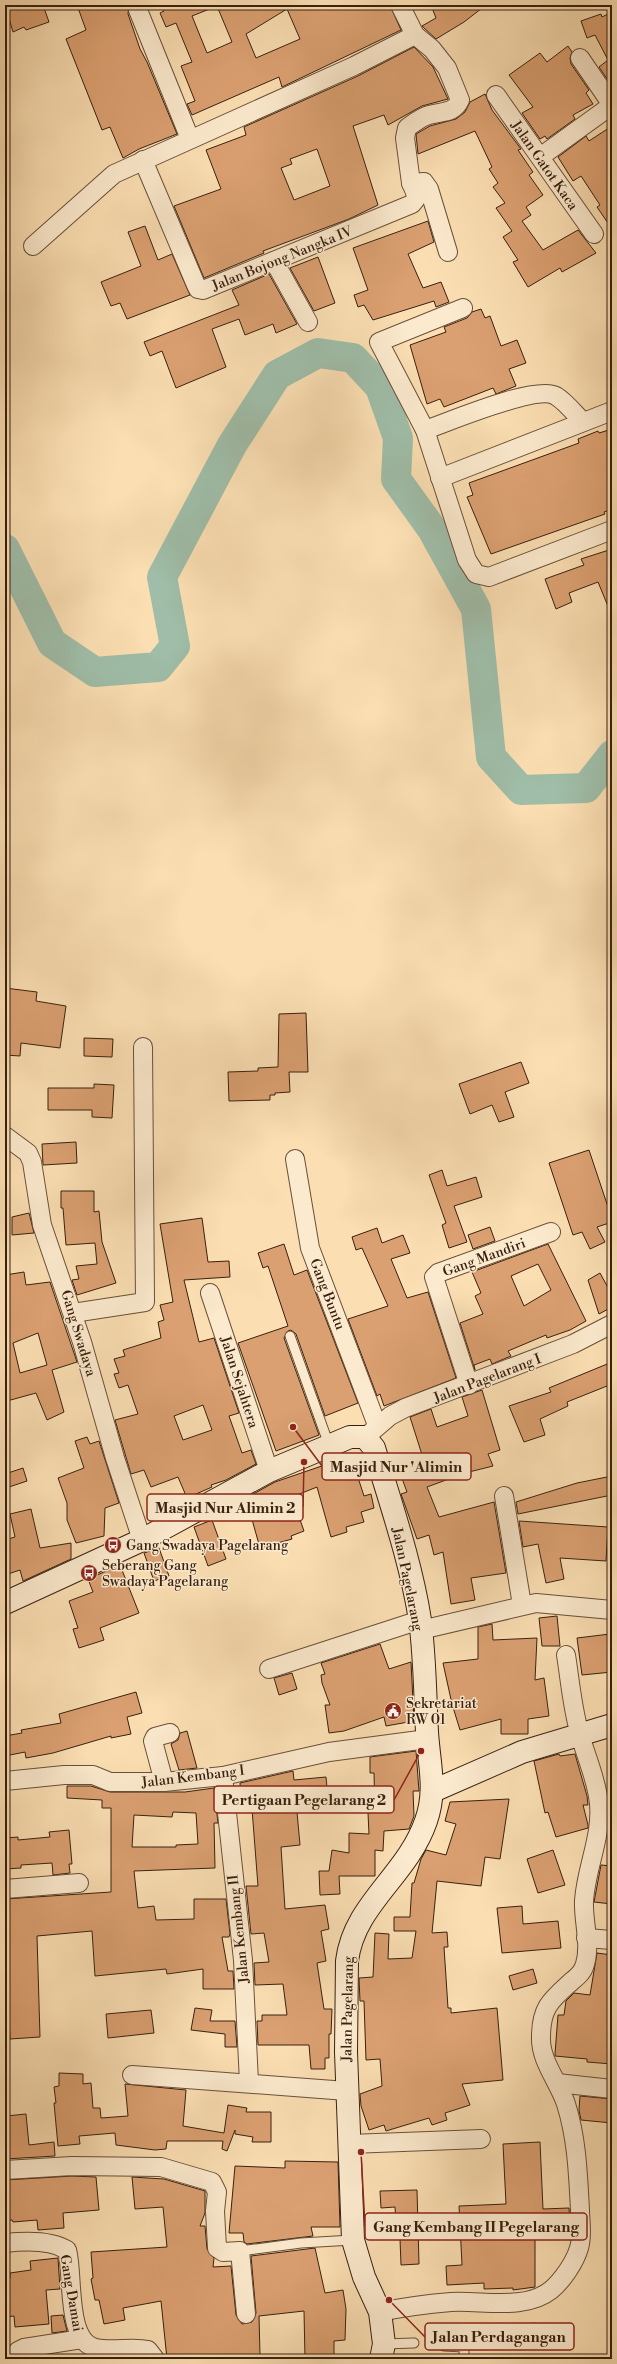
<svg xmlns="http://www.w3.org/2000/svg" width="617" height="2364" viewBox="0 0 617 2364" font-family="'Libre Bodoni',serif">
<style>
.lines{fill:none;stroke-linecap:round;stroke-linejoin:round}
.river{stroke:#9fbda8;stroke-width:30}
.building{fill:#dba071;stroke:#382010;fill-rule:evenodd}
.lane-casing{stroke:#695039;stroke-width:11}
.street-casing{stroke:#695039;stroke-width:20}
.secondary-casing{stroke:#382010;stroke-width:24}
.lane{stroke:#fceace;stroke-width:9}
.street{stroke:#fceace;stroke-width:18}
.secondary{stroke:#fceace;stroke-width:22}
.labels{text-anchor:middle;stroke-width:3;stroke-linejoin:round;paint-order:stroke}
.street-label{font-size:14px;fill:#382010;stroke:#fceace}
.poi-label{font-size:14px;fill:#382010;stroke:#fceace;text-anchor:start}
.leader{fill:none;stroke:#8f2418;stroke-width:1.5}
.callout-dot{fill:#8f2418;stroke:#fceace;stroke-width:1.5}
.callout{fill:#fceace;stroke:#8f2418;stroke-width:1.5}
.callout-label{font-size:15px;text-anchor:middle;font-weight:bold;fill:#382010}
</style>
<rect width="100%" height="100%" fill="#fbdfb3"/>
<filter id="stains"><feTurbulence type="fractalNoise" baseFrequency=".005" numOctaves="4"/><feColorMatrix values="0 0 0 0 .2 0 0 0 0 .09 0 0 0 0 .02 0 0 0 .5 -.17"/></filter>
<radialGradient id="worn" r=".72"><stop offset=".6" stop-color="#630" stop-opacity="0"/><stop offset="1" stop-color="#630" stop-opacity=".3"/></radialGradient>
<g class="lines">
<!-- river -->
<path class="river" d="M5 549 52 643 95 672 158 667 175 646 162 577 232 445 277 375 318 353 353 358 380 387 398 438 396 479 432 529 476 609 491 757 521 790 586 788 612 755"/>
</g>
<!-- building -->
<g class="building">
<path d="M5 5H43L49 22 26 30 24 27 13 32Z"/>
<path d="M77 5H129L128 14 140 49 147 62 177 134 139 149 123 158 110 127 102 130 66 39 86 30Z"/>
<path d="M162 5H390L401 30 282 87 279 77 192 115 187 104 195 101 181 66 192 62 176 23 166 27 160 13 164 11ZM217 6 232 42 207 53 192 16ZM287 9 300 39 256 58 246 34Z"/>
<path d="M431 5H486L464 22 436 39 422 26 436 18Z"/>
<path d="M612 12V86L599 67 608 60 595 35 587 38 581 21 601 14 602 17Z"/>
<path d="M568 46 572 52 570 58 571 64 589 90 586 93 593 104 573 115 575 119 547 139 545 136 540 139 522 113 533 107 509 75 540 53 547 62Z"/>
<path d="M414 47 433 67 448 99 422 106 388 125 384 115 353 126 378 205 349 219 263 251 264 253 204 278 174 206 221 189 206 150 246 135 244 127 358 76ZM317 149 330 186 294 200 281 168 292 164 290 159Z"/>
<path d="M485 94 492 110 521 149 518 150 533 172 529 175 543 195 526 207 531 215 522 221 543 250 578 230 596 253 562 272 560 268 528 287 513 262 518 260 503 237 512 231 496 208 505 203 493 187 498 183 489 169 492 167 475 131 418 154 416 134 430 126 456 119 465 112 470 102Z"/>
<path d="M612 126V229L597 207 600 205 581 176 573 181 558 157 586 136 589 141Z"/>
<path d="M428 221 434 242 408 254 423 288 441 282 449 302 436 307 434 301 373 320 364 305 358 307 354 295 368 290 353 248Z"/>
<path d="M145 226 158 260 172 254 190 295 127 319 120 303 111 306 101 282 141 266 128 232Z"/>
<path d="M318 257 335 303 314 311 290 268Z"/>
<path d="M269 274 297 324 276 333 273 324 245 335 239 319 212 329 226 367 176 388 162 351 150 356 144 342 239 305 232 290Z"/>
<path d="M481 309 485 318 490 316 501 346 517 340 526 363 509 369 516 386 496 394 493 388 444 407 440 399 427 404 410 345 446 332 444 327 467 318 472 312Z"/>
<path d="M612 429V466L608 467 612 479V509L604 512 605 514 491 554 467 497 473 495 469 483 579 443 578 439 598 431 599 433Z"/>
<path d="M612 549V616L598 582 569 593 572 602 556 609 545 579 584 565 581 559Z"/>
<path d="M5 988 37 992 36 1001 66 1006 60 1048 21 1043 20 1056 5 1055 8 1010H5Z"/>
<path d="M306 1013 308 1072H289L290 1092 275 1093V1095H270V1100L229 1101 228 1072 258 1071V1068L278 1067 279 1014Z"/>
<path d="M84 1038 113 1039 112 1057 84 1056Z"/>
<path d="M521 1062 529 1083 505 1092 514 1117 499 1122 492 1105 470 1114 459 1084Z"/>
<path d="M94 1084 114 1085 112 1118 92 1117V1110H48V1088H94Z"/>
<path d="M76 1142 77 1163 43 1165 42 1144Z"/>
<path d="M589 1150 612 1219V1222L597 1227 605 1242 590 1249 582 1232 573 1235 549 1163Z"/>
<path d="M442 1170 447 1186 476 1177 482 1197 454 1206 467 1242 449 1248 442 1225 446 1223 429 1175Z"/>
<path d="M61 1191H94V1212L99 1211 102 1242 116 1283 77 1295 72 1280 79 1279 76 1266 97 1264 95 1243 66 1245 63 1208H61Z"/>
<path d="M29 1213 34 1233 12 1235V1217Z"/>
<path d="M202 1218 208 1262 229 1261 230 1277 184 1280 199 1342 214 1338 239 1413 229 1416 242 1453 251 1450 256 1464 226 1480 211 1485 212 1487 187 1498 178 1477 151 1487 144 1470 131 1474 115 1420 138 1414 128 1385 119 1388 114 1374 119 1373 114 1359 125 1356 123 1350 161 1338 158 1322 164 1320 160 1305 173 1302 160 1224ZM203 1405 212 1430 183 1440 174 1416Z"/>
<path d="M490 1227 495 1241 473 1249 468 1235Z"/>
<path d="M377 1228 382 1243 403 1235 410 1253 391 1259 407 1298 428 1292 456 1378 384 1406 380 1394 377 1396 348 1319 388 1306 362 1248 356 1250 352 1237Z"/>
<path d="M284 1244 294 1275 307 1270 358 1403 325 1416 296 1334 291 1330 288 1331 284 1338 319 1435 276 1451 238 1343 288 1326 268 1266 263 1268 258 1253Z"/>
<path d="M548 1244 586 1321 570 1330 547 1338 546 1335 508 1351 511 1356 492 1364 490 1359 474 1365 475 1370 460 1323 483 1314 475 1296 481 1293 472 1272ZM538 1264 551 1290 524 1306 511 1276Z"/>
<path d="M24 1272 26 1285 50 1282 77 1362 52 1370 64 1412 47 1420 36 1393 7 1401 5 1393V1275ZM38 1333 47 1365 20 1373 13 1343Z"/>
<path d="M600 1273 612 1295V1307L599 1314 588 1280Z"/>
<path d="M612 1362V1384L567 1402 568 1406 540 1419 545 1435 524 1442 509 1406 551 1392 549 1388Z"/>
<path d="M482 1390 500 1450 488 1454 493 1466 465 1473 427 1487 439 1517 494 1502 506 1573 471 1578 475 1600 451 1604 443 1552 434 1555 429 1535 417 1539 401 1494 407 1492 400 1473 425 1464 410 1417 431 1409 437 1427 468 1416 462 1397Z"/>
<path d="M87 1437 90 1444 99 1441 119 1503 105 1508 104 1536 76 1543 67 1520V1503L58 1478 84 1468 75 1441Z"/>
<path d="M351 1456 364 1496 371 1494 374 1508 361 1512 364 1522 346 1527 347 1532 331 1537 317 1487 292 1497 304 1531 291 1536 292 1539 260 1548 246 1498 275 1482Z"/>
<path d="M23 1468 27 1481 9 1487 5 1474Z"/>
<path d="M612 1476V1495L518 1514 516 1502 577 1483Z"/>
<path d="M31 1509 40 1548 71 1543V1559L23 1581 20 1570 5 1575V1540L15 1537 10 1514Z"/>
<path d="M212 1520 226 1559 208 1566 194 1527Z"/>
<path d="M519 1521 608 1527 606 1561 560 1558 564 1579 546 1583 538 1544 523 1547Z"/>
<path d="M159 1548 169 1576 154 1581 144 1553Z"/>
<path d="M120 1565 139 1613 100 1628 104 1640 79 1648 73 1629 78 1628 69 1601 93 1592 88 1579Z"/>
<path d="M557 1616 560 1646H542L539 1618Z"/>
<path d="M492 1624 493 1640 537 1638 535 1680 544 1678 549 1716 528 1719V1734H501V1719L460 1730 452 1704 443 1663 478 1659V1627Z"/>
<path d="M610 1634 612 1672 582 1675 577 1638Z"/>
<path d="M380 1644 389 1669 411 1662 414 1721 386 1726 384 1717 344 1731 329 1733 325 1705H330L322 1683 321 1675 325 1674 321 1663Z"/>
<path d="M292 1673 297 1689 279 1695 274 1678Z"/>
<path d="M136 1692 142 1713 127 1717 131 1734 111 1738V1736L53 1753 26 1758 25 1752 5 1756V1736L22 1733 21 1730 61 1723 59 1714Z"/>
<path d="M187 1731 197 1768 179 1770 171 1744 178 1740 180 1733Z"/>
<path d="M416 1751 419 1791H413L414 1816 409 1829 384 1831 383 1851 375 1850V1876H339L340 1894 320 1895 319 1871H329L332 1850 349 1853V1833L369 1834 368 1813 375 1812 374 1773H370V1757Z"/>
<path d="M559 1754 560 1756 575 1754 587 1796 588 1805H583L588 1825V1828L556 1837 548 1812 545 1813 534 1761Z"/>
<path d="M293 1771 294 1780 326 1777 328 1798 296 1801 300 1845 281 1847 285 1909 325 1905 329 1929 321 1931 326 1961 317 1963 324 2009H332L331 2034H329V2058H325V2069H311L309 2045H258L257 2021H262V2015H287L283 1984 255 1985 254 1963 269 1962 264 1933 251 1934 246 1886H258L252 1809 242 1810 240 1783Z"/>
<path d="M67 1786H91L110 1792H185L214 1788 218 1823H214L215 1868 134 1871 138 1908 154 1906 156 1920 194 1919V1899H226L230 1934 229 1937H222L228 1971H233L234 1989H203V1969L167 1974 166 1969 95 1976 92 1931 37 1936 40 2037 10 2039 8 1998H5V1899L111 1892V1808H102V1800L67 1798ZM173 1812 196 1813 198 1844 176 1845V1847H132L134 1815 172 1817Z"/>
<path d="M509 1799 500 1859 485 1857 481 1886 437 1881 432 1933 447 1932 448 1947H444L448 2008H451V2013L497 2008 503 2080 462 2084 470 2105 445 2113 447 2120 432 2125 429 2118 386 2131 384 2125 369 2130 361 2106 360 2094 382 2086 380 2059 366 2060 364 2001H360L359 1978 373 1977 375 1933 389 1934 388 1959 412 1958 416 1931H394V1917H410L412 1883H414L421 1859 426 1850 446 1855 456 1824 445 1821 450 1802Z"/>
<path d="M69 1830 72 1864H69L70 1873 53 1875 52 1863 21 1865V1868L5 1869V1838L18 1837V1840L50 1837 49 1832Z"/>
<path d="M553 1850 565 1885 538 1893 527 1859Z"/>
<path d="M601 1865 612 1866V1904L594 1902Z"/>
<path d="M522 1906 523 1924 558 1921 561 1948 502 1953 497 1908Z"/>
<path d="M597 1953 612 1955V2064L587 2062V2059L555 2056V2054L558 2015H564L566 2001 574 1993 590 1995Z"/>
<path d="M533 1969 537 1983 513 1990 509 1976Z"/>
<path d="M195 2008 212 2010 210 2021H235L237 2047H225V2034L191 2030Z"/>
<path d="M151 2010 154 2033 108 2038 106 2014Z"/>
<path d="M59 2073 83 2074V2084L91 2083 93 2108H100L101 2118 128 2116 125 2084 186 2090 183 2126 224 2133 228 2105 247 2108 246 2112H271V2142H252L253 2137 235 2134V2130L227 2151 222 2149 223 2141H167L166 2149 155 2150 116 2145 115 2133 79 2136 80 2144 58 2146 54 2103H56L54 2087 59 2086Z"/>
<path d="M580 2096 612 2099V2123L581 2120 579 2110Z"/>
<path d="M26 2114 29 2145 54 2142 55 2156 5 2159 6 2116Z"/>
<path d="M540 2142 543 2209 569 2208 570 2227 535 2229V2287L513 2290V2288L484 2289V2283L447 2285 446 2266 462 2265 459 2206 506 2204 503 2144Z"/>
<path d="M285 2161 338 2162 340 2227H311L313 2236 247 2244 244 2242 243 2233H229L235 2166 285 2168Z"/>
<path d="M72 2176 96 2177 99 2210 63 2213 64 2228 38 2230 37 2220 13 2222 12 2220H5V2180Z"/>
<path d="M132 2177 164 2179 205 2191V2213L200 2226H205L207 2249 214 2258 213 2267 231 2266 236 2315 242 2324 252 2322 256 2313 251 2256 315 2248 325 2293 343 2290 346 2309 345 2340 334 2341V2359H305L304 2311 259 2316 260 2355 219 2357 220 2359H167L161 2301 123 2308 125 2320 104 2324 99 2300H95L91 2279 93 2278 91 2252 167 2247 163 2207 135 2209Z"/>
<path d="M417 2190 419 2264 401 2265 400 2239H397L395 2207 381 2208 380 2191Z"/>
<path d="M58 2258 60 2289 46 2290 49 2324 15 2327 14 2316 5 2317V2279L10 2278V2273L31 2270 30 2261Z"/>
<path d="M63 2315 67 2331 52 2333 51 2316Z"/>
<path d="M533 2323 562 2327 559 2349 530 2345Z"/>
</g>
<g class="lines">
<!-- lane casing -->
<g class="lane-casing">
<g id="lane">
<path d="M290 1336 329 1445"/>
<path d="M240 2251 301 2243 353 2240"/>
<path d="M384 2344 414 2343"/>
<path d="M444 2346 464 2347V2359"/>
</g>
</g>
<!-- street casing -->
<g class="street-casing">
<g id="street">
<path d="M138 10 190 139"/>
<path d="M580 58 612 105"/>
<path d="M496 95 594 234"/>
<path d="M540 157 612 105"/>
<path d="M143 160 196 285 198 289 203 290 412 204 416 199 415 192 411 183 405 138 407 128C414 123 421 117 429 115 442 111 454 114 460 100L447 68 432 49 415 35 400 5"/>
<path d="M411 183 424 182 429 189 448 252"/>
<path d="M33 246 114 174 354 66 415 35"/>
<path d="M274 261 308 322"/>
<path d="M463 308 379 342 425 430 467 560 476 574 489 577 612 530"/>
<path d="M425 430C449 422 537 384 556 396 566 402 575 414 583 422"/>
<path d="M440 478 612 411"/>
<path d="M5 1136 28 1153 32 1162 42 1225 82 1342 115 1458 142 1540"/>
<path d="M295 1159 310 1248 377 1425"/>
<path d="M210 1293 269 1471"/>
<path d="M73 1313 145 1302 143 1047"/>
<path d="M469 1385 434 1277 438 1273 551 1232"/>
<path d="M369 1434 390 1416 405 1408 573 1344 612 1324"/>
<path d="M504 1496 522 1605"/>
<path d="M421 1630 536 1603 612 1610"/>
<path d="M269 1669 420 1620"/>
<path d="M223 1776 243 1960 249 2082"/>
<path d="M5 1781 64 1775H93L110 1782H164L223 1776 329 1752 427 1739"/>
<path d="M164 1782 153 1741 155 1737 170 1733"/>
<path d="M5 1889 79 1883"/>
<path d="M586 1938 612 1940"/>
<path d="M132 2075 347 2091"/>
<path d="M557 2083 612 2089"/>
<path d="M350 2144 481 2139"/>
<path d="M5 2170 72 2166 161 2167 212 2182 217 2192 215 2211 217 2248 223 2252 240 2251 246 2314"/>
<path d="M5 2243C23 2241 51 2240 67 2250 74 2274 65 2342 96 2348 113 2352 131 2346 148 2350L155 2359"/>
<path d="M380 2312C404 2307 427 2304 451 2302 482 2300 525 2311 551 2290 562 2281 575 2262 579 2248 583 2236 580 2221 580 2210 578 2174 577 2139 566 2104 559 2082 540 2061 541 2037 541 2007 551 2000 572 1981 578 1976 583 1972 585 1964 591 1944 583 1921 584 1901 586 1868 602 1837 599 1804 597 1779 585 1755 579 1731 572 1706 570 1680 566 1655"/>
<path d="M16 2359 18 2351 24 2348 82 2339"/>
</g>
</g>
<!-- secondary casing -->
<g class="secondary-casing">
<g id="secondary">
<path d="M5 1603 142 1540 269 1471 350 1437H365L374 1448C391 1505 411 1562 420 1620 425 1657 425 1695 427 1732 429 1764 437 1790 426 1821 407 1876 354 1904 347 1961L346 2052 353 2240 364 2277 380 2312 384 2344 381 2359"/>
<path d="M433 1791 522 1752 612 1725"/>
</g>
</g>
<!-- lane -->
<use href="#lane" class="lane"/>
<!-- street -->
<use href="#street" class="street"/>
<!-- secondary -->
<use href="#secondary" class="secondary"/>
</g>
<!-- icons -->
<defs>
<g id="bus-disc" transform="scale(0.9)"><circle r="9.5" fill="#8f2418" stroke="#fceace"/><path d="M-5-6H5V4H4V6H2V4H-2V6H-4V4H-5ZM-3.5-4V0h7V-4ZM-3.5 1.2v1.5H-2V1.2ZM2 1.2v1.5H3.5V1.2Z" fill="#fff"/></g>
<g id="civic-disc" transform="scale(0.9)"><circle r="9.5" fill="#8f2418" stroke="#fceace"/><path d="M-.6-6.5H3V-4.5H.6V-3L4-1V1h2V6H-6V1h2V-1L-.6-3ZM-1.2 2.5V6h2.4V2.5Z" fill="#fff"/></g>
</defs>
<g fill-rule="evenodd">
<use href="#bus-disc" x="113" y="1545"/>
<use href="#bus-disc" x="89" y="1573"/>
<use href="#civic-disc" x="393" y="1711"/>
</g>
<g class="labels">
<!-- street labels -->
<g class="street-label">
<text transform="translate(545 165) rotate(55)" y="5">Jalan Gatot Kaca</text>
<text transform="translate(282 258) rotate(-22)" y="5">Jalan Bojong Nangka IV</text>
<text transform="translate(484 1257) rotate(-20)" y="5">Gang Mandiri</text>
<text transform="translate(328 1294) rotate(69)" y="5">Gang Buntu</text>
<text transform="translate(79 1333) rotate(73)" y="5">Gang Swadaya</text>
<text transform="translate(487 1378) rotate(-21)" y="5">Jalan Pagelarang I</text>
<text transform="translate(240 1382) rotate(72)" y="5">Jalan Sejahtera</text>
<text transform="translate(408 1579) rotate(78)" y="5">Jalan Pagelarang</text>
<text transform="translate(193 1776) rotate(-7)" y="5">Jalan Kembang I</text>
<text transform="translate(238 1929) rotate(-96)" y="5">Jalan Kembang II</text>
<text transform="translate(347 2009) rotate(-89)" y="5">Jalan Pagelarang</text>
<text transform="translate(72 2293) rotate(80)" y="5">Gang Damai</text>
</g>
<!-- poi labels -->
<g class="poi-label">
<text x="126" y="1550">Gang Swadaya Pagelarang</text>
<text x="102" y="1570">Seberang Gang<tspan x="102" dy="16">Swadaya Pagelarang</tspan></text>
<text x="406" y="1708">Sekretariat<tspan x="406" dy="16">RW 01</tspan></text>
</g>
</g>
<!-- callouts -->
<path class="leader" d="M293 1427L322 1466M304 1462L303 1507M421 1751L394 1800M361 2152L365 2226M389 2300L425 2337"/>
<g class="callout-dot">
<circle cx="293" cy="1427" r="4"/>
<circle cx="304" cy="1462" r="4"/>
<circle cx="421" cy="1751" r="4"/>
<circle cx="361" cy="2152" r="4"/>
<circle cx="389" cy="2300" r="4"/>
</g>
<g class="callout">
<rect x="322" y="1453" width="149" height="27" rx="4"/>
<rect x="147" y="1494" width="156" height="27" rx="4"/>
<rect x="214" y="1786" width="180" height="27" rx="4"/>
<rect x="365" y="2213" width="222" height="27" rx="4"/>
<rect x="425" y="2323" width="149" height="27" rx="4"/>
</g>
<g class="callout-label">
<text x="396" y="1472">Masjid Nur 'Alimin</text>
<text x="225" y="1513">Masjid Nur Alimin 2</text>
<text x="304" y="1805">Pertigaan Pegelarang 2</text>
<text x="476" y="2232">Gang Kembang II Pegelarang</text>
<text x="499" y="2342">Jalan Perdagangan</text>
</g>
<!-- margin -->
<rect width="617" height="2364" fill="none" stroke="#fbdfb3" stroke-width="20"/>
<rect x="6" y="6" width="605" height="2352" fill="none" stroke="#382010" stroke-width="2"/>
<rect x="10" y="10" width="597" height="2344" fill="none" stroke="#382010"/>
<rect width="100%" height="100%" filter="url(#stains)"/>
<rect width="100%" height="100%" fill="url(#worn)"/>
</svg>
